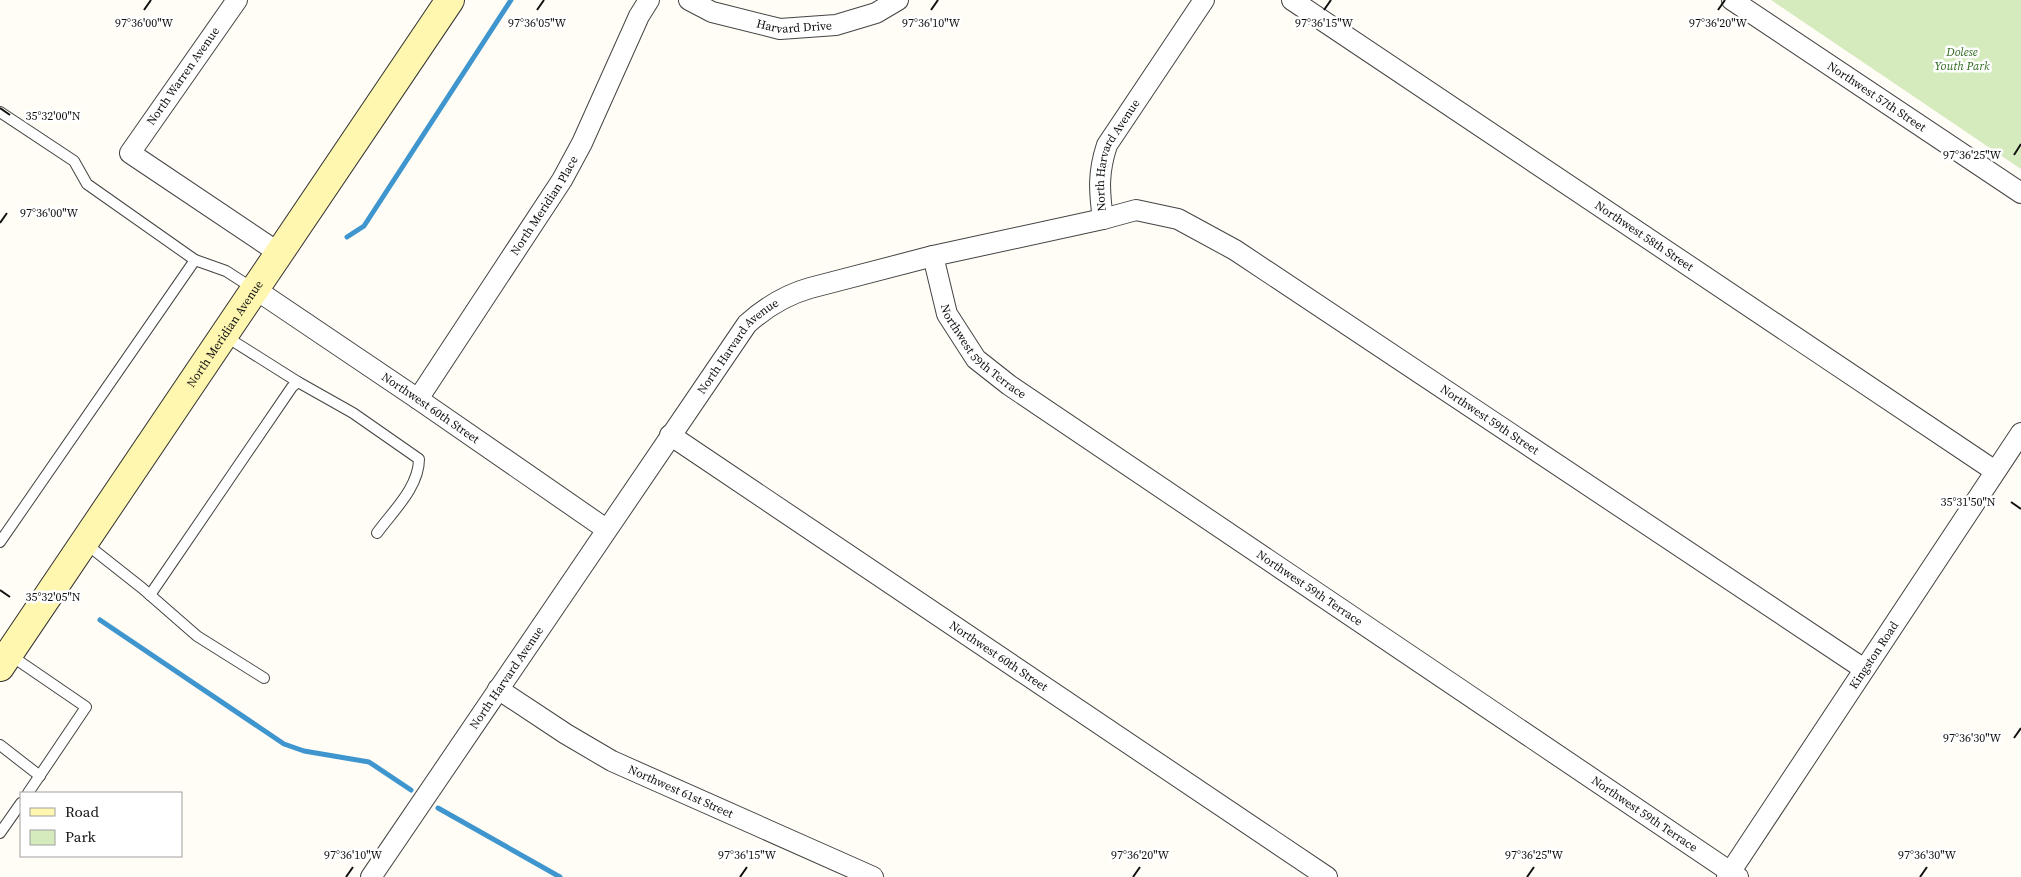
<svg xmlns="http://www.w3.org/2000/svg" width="2021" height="877" viewBox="0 0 2021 877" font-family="'Source Serif 4',serif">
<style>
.green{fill:#d5ebbd}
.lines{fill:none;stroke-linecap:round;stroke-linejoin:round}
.stream{stroke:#3f96cf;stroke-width:5}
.lane-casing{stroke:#444;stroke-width:12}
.street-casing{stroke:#444;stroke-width:22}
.secondary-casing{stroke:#333;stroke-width:30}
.lane{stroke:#fff;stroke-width:10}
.street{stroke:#fff;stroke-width:20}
.secondary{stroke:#fff6b0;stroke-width:28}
.ticks{fill:none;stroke:#111;stroke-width:2}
.labels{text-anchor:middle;stroke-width:5;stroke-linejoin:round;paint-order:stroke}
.street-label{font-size:12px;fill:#111;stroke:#fff}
.park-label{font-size:12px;font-style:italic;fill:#2f6b1f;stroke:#fff}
.ticks-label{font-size:12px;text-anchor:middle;fill:#111;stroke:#fff;stroke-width:5;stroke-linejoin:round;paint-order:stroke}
</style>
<rect width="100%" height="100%" fill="#fffdf5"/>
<!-- green -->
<path class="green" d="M1771 0H2021V169Z"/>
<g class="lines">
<!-- stream -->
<g class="stream">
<path d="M347 237 364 226 511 0"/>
<path d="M100 620 284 744 304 751 369 762 411 790"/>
<path d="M438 808 560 877"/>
</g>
<!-- lane casing -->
<g class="lane-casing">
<g id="lane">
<path d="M0 112 74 161 87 184 195 260 0 542"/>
<path d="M195 260 226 271 254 289"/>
<path d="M225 336 298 382"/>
<path d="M85 543 142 588 197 636 264 678"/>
<path d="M150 595 292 387 298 382 353 413 419 459C419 487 393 511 377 533"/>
<path d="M10 655 86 707 28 793"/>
<path d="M0 745 40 776"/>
<path d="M0 833 21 803"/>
</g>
</g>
<!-- street casing -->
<g class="street-casing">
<g id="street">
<path d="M237 0 130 153 279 253"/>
<path id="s1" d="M689 0 712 12 780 29 836 25 876 13 898 0"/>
<path id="s2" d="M1292 0 1995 471"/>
<path id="s3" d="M1732 0 2021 193"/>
<path id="s4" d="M1103 219C1099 191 1098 172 1107 145L1204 0"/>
<path id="s5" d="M933 256 947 314 976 359 1009 385 1738 877"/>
<path id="s6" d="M255 289 418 399 606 529"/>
<path id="s7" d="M418 399 562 180 582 143 639 16 649 0"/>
<path id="s8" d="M670 435 1327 877"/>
<path id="s9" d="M498 689 566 734 612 761 873 877"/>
<path id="s10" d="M371 877 747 324C766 307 785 295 810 288L933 256 1103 219 1136 210 1178 219 1235 250 1864 669"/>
<path id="s11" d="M1727 877 2021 433"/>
</g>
</g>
<!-- secondary casing -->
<g class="secondary-casing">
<g id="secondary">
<path id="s12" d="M0 667 450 0"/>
</g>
</g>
<!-- lane -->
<use href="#lane" class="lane"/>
<!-- street -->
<use href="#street" class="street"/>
<!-- secondary -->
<use href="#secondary" class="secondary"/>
</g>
<!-- ticks -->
<path class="ticks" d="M144 10 151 0M537 10 544 0M931 10 938 0M1324 10 1331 0M1718 10 1725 0M0 108 10 115M2014 155 2021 144M0 223 7 213M2011 502 2021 509M0 590 10 597M2014 738 2021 728M346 877 353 867M740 877 747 867M1133 877 1140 867M1527 877 1534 867M1920 877 1927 867"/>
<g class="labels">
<!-- street labels -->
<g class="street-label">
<text dy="4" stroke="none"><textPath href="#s1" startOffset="110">Harvard Drive</textPath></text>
<text transform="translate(183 76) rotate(-55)" y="4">North Warren Avenue</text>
<text dy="4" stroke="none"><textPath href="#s3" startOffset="174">Northwest 57th Street</textPath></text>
<text dy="4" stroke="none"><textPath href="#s4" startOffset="68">North Harvard Avenue</textPath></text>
<text dy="4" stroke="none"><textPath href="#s7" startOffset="231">North Meridian Place</textPath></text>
<text dy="4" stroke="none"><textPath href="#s2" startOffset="424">Northwest 58th Street</textPath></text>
<text dy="4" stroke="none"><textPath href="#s12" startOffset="402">North Meridian Avenue</textPath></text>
<text dy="4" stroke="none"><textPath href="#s10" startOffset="646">North Harvard Avenue</textPath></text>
<text dy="4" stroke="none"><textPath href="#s5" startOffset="112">Northwest 59th Terrace</textPath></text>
<text dy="4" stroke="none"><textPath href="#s6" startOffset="212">Northwest 60th Street</textPath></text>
<text dy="4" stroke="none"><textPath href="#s10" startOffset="1491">Northwest 59th Street</textPath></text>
<text dy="4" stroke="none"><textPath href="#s5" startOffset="518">Northwest 59th Terrace</textPath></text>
<text dy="4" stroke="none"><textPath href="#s11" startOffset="266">Kingston Road</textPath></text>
<text dy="4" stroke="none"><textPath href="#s8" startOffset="396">Northwest 60th Street</textPath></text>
<text dy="4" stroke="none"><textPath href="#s10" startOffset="241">North Harvard Avenue</textPath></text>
<text dy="4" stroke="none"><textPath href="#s9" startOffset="210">Northwest 61st Street</textPath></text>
<text dy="4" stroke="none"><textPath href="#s5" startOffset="922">Northwest 59th Terrace</textPath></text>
</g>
<!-- park labels -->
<g class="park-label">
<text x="1962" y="56">Dolese<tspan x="1962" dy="14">Youth Park</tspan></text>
</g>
</g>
<g class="ticks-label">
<text x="144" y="27">97°36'00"W</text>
<text x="537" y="27">97°36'05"W</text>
<text x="931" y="27">97°36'10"W</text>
<text x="1324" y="27">97°36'15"W</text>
<text x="1718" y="27">97°36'20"W</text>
<text x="53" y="120">35°32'00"N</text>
<text x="1972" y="159">97°36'25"W</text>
<text x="49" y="217">97°36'00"W</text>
<text x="1968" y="506">35°31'50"N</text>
<text x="53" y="601">35°32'05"N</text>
<text x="1972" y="742">97°36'30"W</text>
<text x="353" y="859">97°36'10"W</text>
<text x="747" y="859">97°36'15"W</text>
<text x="1140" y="859">97°36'20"W</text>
<text x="1534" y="859">97°36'25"W</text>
<text x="1927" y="859">97°36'30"W</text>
</g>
<!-- legend -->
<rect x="20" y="792" width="162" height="65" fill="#ffffff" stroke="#a0a0a0"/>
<rect x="30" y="808" width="25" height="8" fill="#fff6b0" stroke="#a0a0a0"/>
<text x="65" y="817" font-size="15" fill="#111111">Road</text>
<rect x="30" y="830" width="25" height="15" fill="#d5ebbd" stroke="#a0a0a0"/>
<text x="65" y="842" font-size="15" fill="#111111">Park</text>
</svg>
